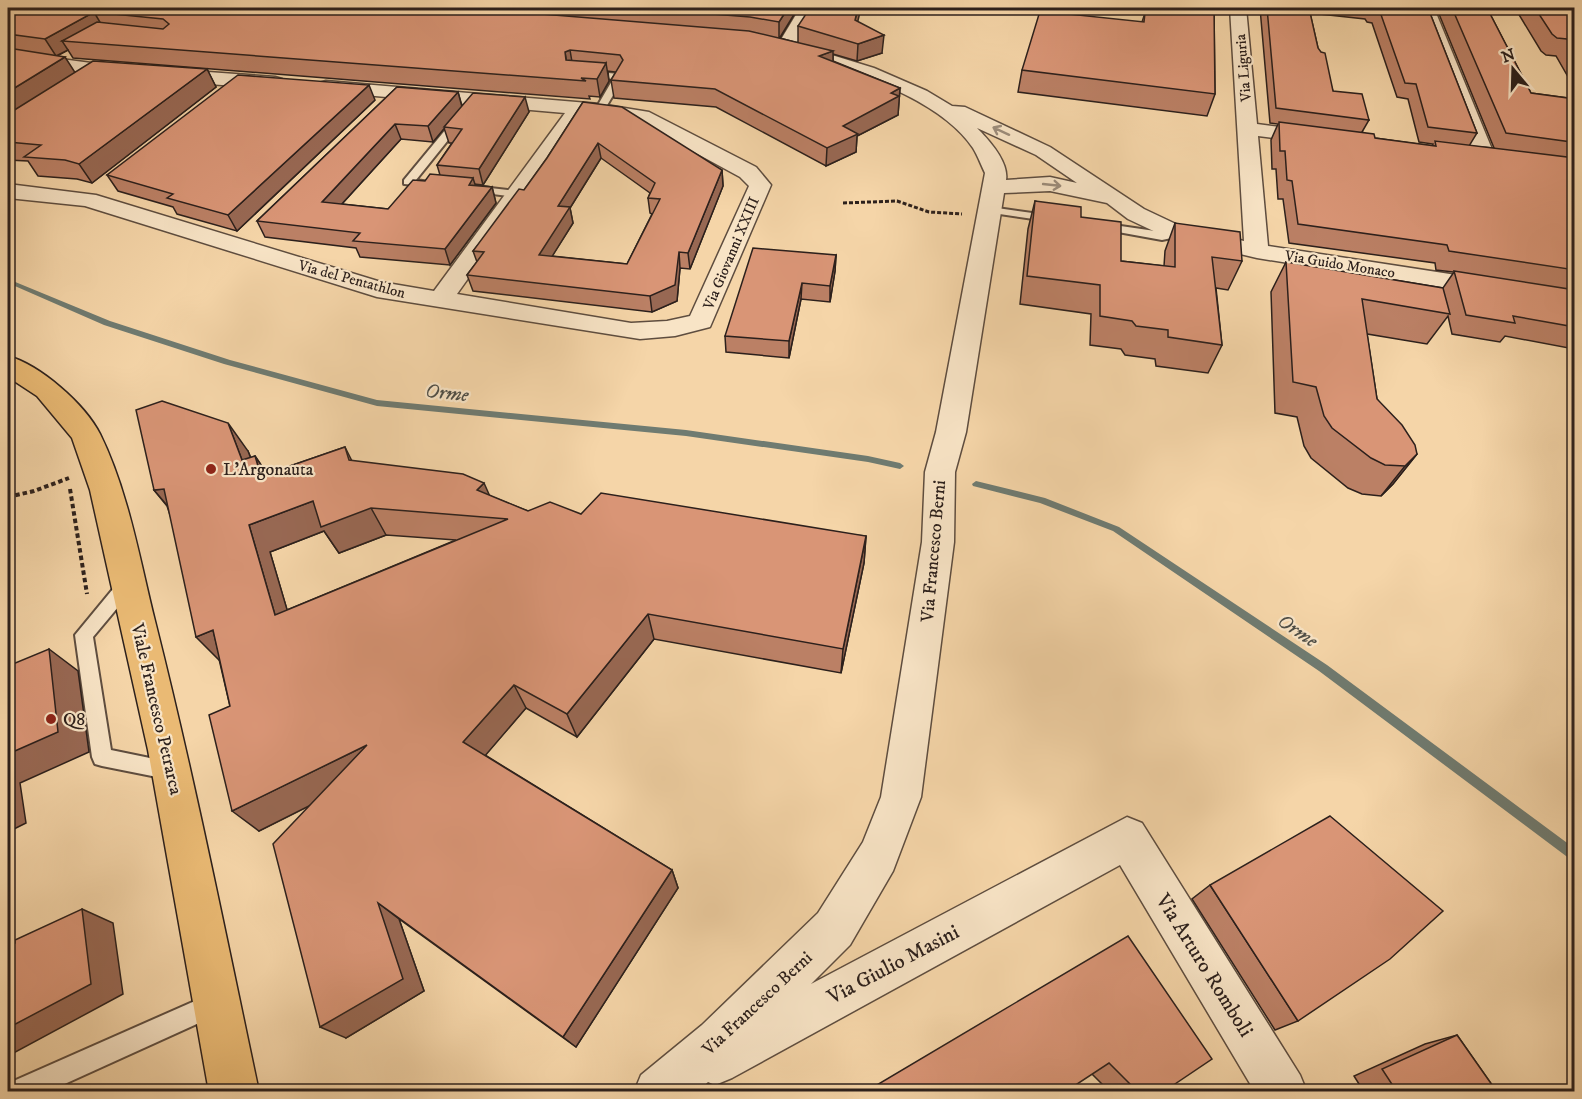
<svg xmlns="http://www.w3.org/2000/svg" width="1582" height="1099" viewBox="0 0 1582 1099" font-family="'IM FELL DW Pica',serif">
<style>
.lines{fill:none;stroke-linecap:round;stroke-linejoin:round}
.stream{fill:#6f7b71;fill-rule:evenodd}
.service-casing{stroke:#5e4d3f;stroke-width:4}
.minor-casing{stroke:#5e4d3f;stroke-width:3}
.primary-casing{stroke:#2c201c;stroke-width:3}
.path-far1{stroke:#2c201c;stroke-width:3;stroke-dasharray:4 2;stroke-linecap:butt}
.path{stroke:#2c201c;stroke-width:4;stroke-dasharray:4.5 3;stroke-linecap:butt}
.service{fill:#f8e4c6;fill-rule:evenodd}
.minor{fill:#f8e4c6;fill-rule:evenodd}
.primary{fill:#eaba74;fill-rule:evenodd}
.wall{fill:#bb8065;stroke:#2c201c;stroke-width:1.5;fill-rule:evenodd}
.shaded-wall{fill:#986853;stroke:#2c201c;stroke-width:1.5}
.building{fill:#d99576;stroke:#2c201c;stroke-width:1.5;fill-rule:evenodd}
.oneway{stroke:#9c8c7a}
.poi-dot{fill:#8f2418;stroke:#f8e4c6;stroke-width:2}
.labels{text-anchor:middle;stroke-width:4.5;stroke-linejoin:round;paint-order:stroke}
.far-street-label{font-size:15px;fill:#2c201c;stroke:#f8e4c6}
.poi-label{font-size:18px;fill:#2c201c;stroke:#f8e4c6;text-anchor:start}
.street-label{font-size:18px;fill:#2c201c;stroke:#f8e4c6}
.water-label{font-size:20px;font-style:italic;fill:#4e4e47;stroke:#f8e4c6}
.near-street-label{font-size:21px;fill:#2c201c;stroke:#f8e4c6}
</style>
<rect width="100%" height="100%" fill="#f5d5a8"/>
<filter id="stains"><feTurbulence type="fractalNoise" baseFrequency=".00333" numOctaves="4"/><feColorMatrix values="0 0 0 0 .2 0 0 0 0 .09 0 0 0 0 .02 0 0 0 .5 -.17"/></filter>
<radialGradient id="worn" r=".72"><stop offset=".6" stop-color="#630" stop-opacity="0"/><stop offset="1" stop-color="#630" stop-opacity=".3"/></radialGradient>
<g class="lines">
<!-- stream -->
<g class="stream">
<path d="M8 279 110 321 230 360 377 400 686 430 868 456 900 463 904 466 900 469 868 462 686 436 377 406 224 364 104 325 8 283Z"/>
<path d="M976 481 1045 498 1119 527 1327 665 1574 848V861L1570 859 1319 671 1113 531 1040 503 973 486 972 484Z"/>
</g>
<!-- service casing -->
<g class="service-casing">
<g id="service">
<path d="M587 71 619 74 624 77 603 112 595 110 613 79 584 76 582 74Z"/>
<path d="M456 117 465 119 416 180 436 183V187L404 184V180Z"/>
<path d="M473 186 517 191 523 194 517 197 469 191 467 189Z"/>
<path d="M990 207 1054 216 1060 219 1054 222 986 212V208Z"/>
<path d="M1100 223 1162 232 1182 229 1188 233 1186 235 1162 240 1096 228V224Z"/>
<path d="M128 576 134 578 137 583 134 588 93 637 111 750 179 764 182 771 179 778 172 780 102 766 95 764 92 757 75 635 122 578Z"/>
<path d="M213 993 221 997 225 1005 221 1013 47 1092H8L9 1083Z"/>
</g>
</g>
<!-- minor casing -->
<g class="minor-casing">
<g id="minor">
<path d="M800 8H816L796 44 874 68 927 91 952 106 965 107 1050 147 1144 209 1180 226 1244 241 1230 8H1246L1257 124 1320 132 1327 134 1330 138 1327 142 1320 144 1258 136 1268 246 1574 293V309L1257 258 1164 236 1128 219 1107 203 1050 191 1004 193 966 432 955 472 954 542 921 797 893 871 850 945 811 984 1127 817 1142 823 1300 1075 1307 1092H1255L1120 865 732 1078 715 1085 708 1082 697 1092H634L641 1075 702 1025 818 913 863 842 881 797 922 542 925 472 936 432 985 173C981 165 978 156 973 148 939 96 837 65 780 50L777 46ZM977 128 1036 155 1077 183 1050 177 1006 180C1009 162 989 140 977 128Z"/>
<path d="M1418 8H1434L1496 159 1493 164 1485 165 1477 164 1474 159Z"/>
<path d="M8 52 99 64 275 77 282 79 284 83 282 87 275 89 99 76 8 62Z"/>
<path d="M326 81 600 104 649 112 756 167 771 185 710 327 675 336 640 339 377 297 85 206 8 198V184L96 195 381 282 434 291 565 113 319 91 316 87 319 83ZM584 115 637 121 740 177 749 186 690 316 667 321 631 323 457 294Z"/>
</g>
</g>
<!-- primary casing -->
<g class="primary-casing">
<path id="primary" d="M8 356C40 365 85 404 100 434 129 493 140 562 156 625 195 780 226 936 259 1092H209L148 750 90 490 72 438 37 396 8 377Z"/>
</g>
<!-- path-far1 -->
<path class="path-far1" d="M843 203 897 201 929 212 962 214"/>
<!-- path -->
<g class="path">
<path d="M70 489 87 594"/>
<path d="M8 497 34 491 69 478"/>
</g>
<!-- service -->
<use href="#service" class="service"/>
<!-- minor -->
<use href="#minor" class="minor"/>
<!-- primary -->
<use href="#primary" class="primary"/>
</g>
<!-- wall -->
<g class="wall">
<path d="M30 8H798L780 38 798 43V26L857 22 882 53 857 61 833 54V61L900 88 898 115 857 136 856 152 826 166 716 107 614 98 611 80 616 72 608 71 609 81 600 97 589 96 590 99 73 58 68 50 57 56 74 72 207 69 216 87 92 183 77 179 38 176 28 161 8 160V18Z"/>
<path d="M1151 8H1214L1215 94 1207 116 1018 92 1022 70 1142 22 1145 13 1151 14Z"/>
<path d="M1260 8H1428L1477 133 1469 146 1494 148 1439 14 1442 8H1487L1531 93 1575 99V348L1574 349 1505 336 1500 342 1452 334 1448 316 1427 344 1367 334 1377 399 1417 454 1393 484 1381 496 1362 494 1348 488 1311 458 1304 446 1297 417 1275 413 1271 292 1286 262 1443 288 1454 272 1436 270 1435 263 1289 243 1283 199H1278L1276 169H1272L1271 140 1278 124 1270 123ZM1310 13 1365 19 1367 22 1372 23 1397 97 1408 99 1419 142 1433 144 1432 146 1375 138 1362 132 1369 120 1333 91 1318 48Z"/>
<path d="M1515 8H1575V89L1556 56 1546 55 1541 51Z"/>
<path d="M397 87 458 92 462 106 529 112 483 185 475 184V185L492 187 496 203 450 265 360 257 356 248 265 237 257 221ZM444 128 449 143H452L437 165 440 175 425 181 388 209 342 204 401 139 433 142Z"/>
<path d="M375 100 237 231 177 214 173 207 118 191 107 175Z"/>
<path d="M583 102 722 170 723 186 690 269 680 268 677 301 652 312 473 291 467 275 477 262 473 251 524 190 547 158ZM601 158 650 193 648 198 650 213 652 214 627 264 552 256 573 223 570 208Z"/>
<path d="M1035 201 1081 217 1121 261 1164 266 1165 251 1175 223 1242 261 1228 290 1216 288 1222 345 1208 373 1156 366 1155 359 1125 355 1121 349 1090 345 1091 314 1020 304 1028 229Z"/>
<path d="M836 255 835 271 830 302 801 299 789 358 726 352 725 336Z"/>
<path d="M345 447 352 461 490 496 528 511 581 514 866 536 864 563 841 673 654 639 577 737 526 708 485 755 672 870 678 888 576 1047 399 919 424 991 346 1038 310 805 259 831 219 659 167 506 154 490 248 451 251 458 255 456 267 474ZM324 531 339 553 386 535 456 540 287 610 270 552Z"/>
<path d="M1210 885 1298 1021 1275 1030 1192 899Z"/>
<path d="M1128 936 1163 1092H1110L1092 1074Z"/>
<path d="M1457 1035 1497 1092H1364L1354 1076 1425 1044Z"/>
</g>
<!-- shaded-wall -->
<g class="shaded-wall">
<path d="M788 8H798L779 39V22Z"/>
<path d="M858 8H861L854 37 855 20Z"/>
<path d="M94 12 104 29 62 41 68 50 56 56 45 39Z"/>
<path d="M884 35 882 53 857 61 858 44Z"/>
<path d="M570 50 573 68 568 70 565 52Z"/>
<path d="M833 51V69L819 56Z"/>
<path d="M65 57 76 74 8 118V92Z"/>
<path d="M606 63 609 81 600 97 597 79Z"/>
<path d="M207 69 216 87 92 183 79 164Z"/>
<path d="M369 85 375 100 237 231 228 215Z"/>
<path d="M900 88 898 115 857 136 856 152 826 166 827 148 843 126 891 93Z"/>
<path d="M458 92 462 107 433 142 428 126Z"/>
<path d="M525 97 529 112 483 185 479 169Z"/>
<path d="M395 124 401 139 329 218 322 202Z"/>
<path d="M598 143 601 158 570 208 573 223 543 271 539 255 558 206Z"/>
<path d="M722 170 723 186 690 269 688 253Z"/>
<path d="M473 178 478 194 469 185Z"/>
<path d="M492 187 496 203 450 265 445 249Z"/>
<path d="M679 252 680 268 677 301 652 312 650 296Z"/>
<path d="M836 255 835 271 830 302V286Z"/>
<path d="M802 283 801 299 789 358V341Z"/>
<path d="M228 423 248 451 262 488 242 460Z"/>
<path d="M1417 454 1393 484 1381 496 1405 466Z"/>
<path d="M255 456 274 484 261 476Z"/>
<path d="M484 483 496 510 477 490Z"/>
<path d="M164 489 177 517 154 490Z"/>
<path d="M313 501 371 508 386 535 339 553 324 531 270 552 296 640 275 615 249 525Z"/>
<path d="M866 536 864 563 841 673 843 649Z"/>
<path d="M648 614 654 639 577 737 567 714Z"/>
<path d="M213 630 221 662 196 637Z"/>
<path d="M49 649 78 671 89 752 20 783 26 823 8 832V754Z"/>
<path d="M514 685 526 708 478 764 463 742Z"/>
<path d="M367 745 387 767 259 831 232 811Z"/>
<path d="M672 870 678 888 576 1047 563 1037Z"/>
<path d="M378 903 399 919 424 991 346 1038 320 1027Z"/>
<path d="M82 909 113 923 123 994 8 1056V1028Z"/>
<path d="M10 1088 33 1092H10Z"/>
</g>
<!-- building -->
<g class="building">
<path d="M30 8H467L749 31 833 51 819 56 900 88 891 93 899 96 843 126 858 134 827 148 715 89 611 80 623 60 620 55 570 50 565 52 566 60 606 63 597 79 581 78 586 81 62 41 97 22 163 29 169 24 163 19 94 12 45 39 8 34V18Z"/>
<path d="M637 8H788L779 22 750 17Z"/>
<path d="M810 8H858L855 20 884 35 858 44 798 26Z"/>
<path d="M1155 8H1214L1215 94 1022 70 1040 11 1144 22 1145 13 1155 14Z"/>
<path d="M1267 8H1309L1318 48 1321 52 1325 53 1333 91 1362 94 1369 120 1276 108Z"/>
<path d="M1373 8H1428L1477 133 1428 127 1416 84 1405 83 1379 9H1373Z"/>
<path d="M1452 8H1487L1531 93 1575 99V140L1571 139 1572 142 1506 133Z"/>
<path d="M1535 8H1575V51L1567 39 1557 38 1552 34Z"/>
<path d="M8 48 65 57 8 92Z"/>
<path d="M93 61 207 69 79 164 65 160 24 157 41 145 8 142V114Z"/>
<path d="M238 75 369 85 228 215 167 198 173 194 107 175Z"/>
<path d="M397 87 458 92 428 126 395 124 322 202 388 209 413 180 425 181 430 174 473 178 469 185 492 187 445 249 353 241 360 233 257 221Z"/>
<path d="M473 93 525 97 479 169 437 165 462 129 444 127Z"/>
<path d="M583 102 622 107 722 170 688 253 679 252 675 285 650 296 467 275 484 252 473 251 519 189 524 190 547 158ZM598 143 655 183 648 198 660 199 627 264 539 255 570 207 558 206Z"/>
<path d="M1279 122 1374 134 1375 138 1436 146 1435 141 1575 158V270L1449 251 1447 245 1298 224 1292 181 1287 180 1285 151H1280Z"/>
<path d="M1035 201 1081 207V217L1121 222V261L1175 267V223L1240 232 1242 261 1212 257 1222 345 1168 337V330L1136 326 1132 321 1100 316V285L1027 276Z"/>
<path d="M753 248 836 255 830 286 802 283 789 341 725 336Z"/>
<path d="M1286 262 1443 288 1450 314 1362 299 1377 399 1402 425 1415 445 1417 454 1405 466 1385 465 1371 458 1332 428 1324 416 1316 387 1293 382Z"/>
<path d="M1454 271 1575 290V327L1513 316 1515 323 1466 315Z"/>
<path d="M162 401 228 423 242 460 255 456 261 476 345 447 349 460 463 474 484 483 477 490 528 511 550 502 581 514 601 493 866 536 843 649 648 614 567 714 514 685 463 742 672 870 563 1037 378 903 403 979 320 1027 273 844 367 745 232 811 209 715 230 706 213 630 196 637 164 489 154 490 136 410ZM313 501 321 527 371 508 508 519 275 615 249 525Z"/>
<path d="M49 649 58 732 8 754V666Z"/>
<path d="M1330 816 1443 911 1390 959 1298 1021 1210 885Z"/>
<path d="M82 909 91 984 8 1028V947L15 943V940Z"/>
<path d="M1128 936 1212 1059 1163 1092H1138L1109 1063 1065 1092H865Z"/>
<path d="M1457 1035 1497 1092H1397L1382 1069Z"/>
</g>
<!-- one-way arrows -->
<defs><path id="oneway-shaft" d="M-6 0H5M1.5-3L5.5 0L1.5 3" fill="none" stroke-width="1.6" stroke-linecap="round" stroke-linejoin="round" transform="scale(1.5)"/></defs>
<g class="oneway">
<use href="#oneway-shaft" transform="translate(1001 131) rotate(-155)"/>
<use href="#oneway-shaft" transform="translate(1052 185) rotate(6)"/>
</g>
<!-- markers -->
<g class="poi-dot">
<circle cx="211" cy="469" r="6"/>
<circle cx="51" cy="719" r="6"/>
</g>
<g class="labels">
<!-- far-street labels -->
<g class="far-street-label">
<text transform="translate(1243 68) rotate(-95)" y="5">Via Liguria</text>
<text transform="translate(731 253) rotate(-67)" y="5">Via Giovanni XXIII</text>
<text transform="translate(1340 264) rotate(9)" y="5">Via Guido Monaco</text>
<text transform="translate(352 279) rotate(15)" y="5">Via del Pentathlon</text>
</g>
<!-- poi labels -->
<g class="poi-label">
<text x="223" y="475">L'Argonauta</text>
<text x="63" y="725">Q8</text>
</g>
<!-- street labels -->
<g class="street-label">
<text transform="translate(933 551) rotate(-85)" y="6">Via Francesco Berni</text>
<text transform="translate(157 709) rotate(77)" y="6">Viale Francesco Petrarca</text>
<text transform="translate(757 1003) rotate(-43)" y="6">Via Francesco Berni</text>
</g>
<!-- water labels -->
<g class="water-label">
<text transform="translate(447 392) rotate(6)" y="7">Orme</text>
<text transform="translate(1298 630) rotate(34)" y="7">Orme</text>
</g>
<!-- near-street labels -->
<g class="near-street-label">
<text transform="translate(893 964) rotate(-28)" y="7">Via Giulio Masini</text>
<text transform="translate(1205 965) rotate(58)" y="7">Via Arturo Romboli</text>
</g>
</g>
<!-- margin -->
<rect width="1582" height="1099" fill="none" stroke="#f5d5a8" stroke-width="30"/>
<rect x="9" y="9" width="1564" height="1081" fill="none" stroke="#2c201c" stroke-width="3"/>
<rect x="15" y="15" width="1552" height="1069" fill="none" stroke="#2c201c" stroke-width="1.5"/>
<!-- north arrow -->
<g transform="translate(1513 69) rotate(341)" stroke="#f8e4c6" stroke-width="4.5" paint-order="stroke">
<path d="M0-4.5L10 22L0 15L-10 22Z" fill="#2c201c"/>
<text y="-9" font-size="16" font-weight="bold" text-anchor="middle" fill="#2c201c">N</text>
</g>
<rect width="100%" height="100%" filter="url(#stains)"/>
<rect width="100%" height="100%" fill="url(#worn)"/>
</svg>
